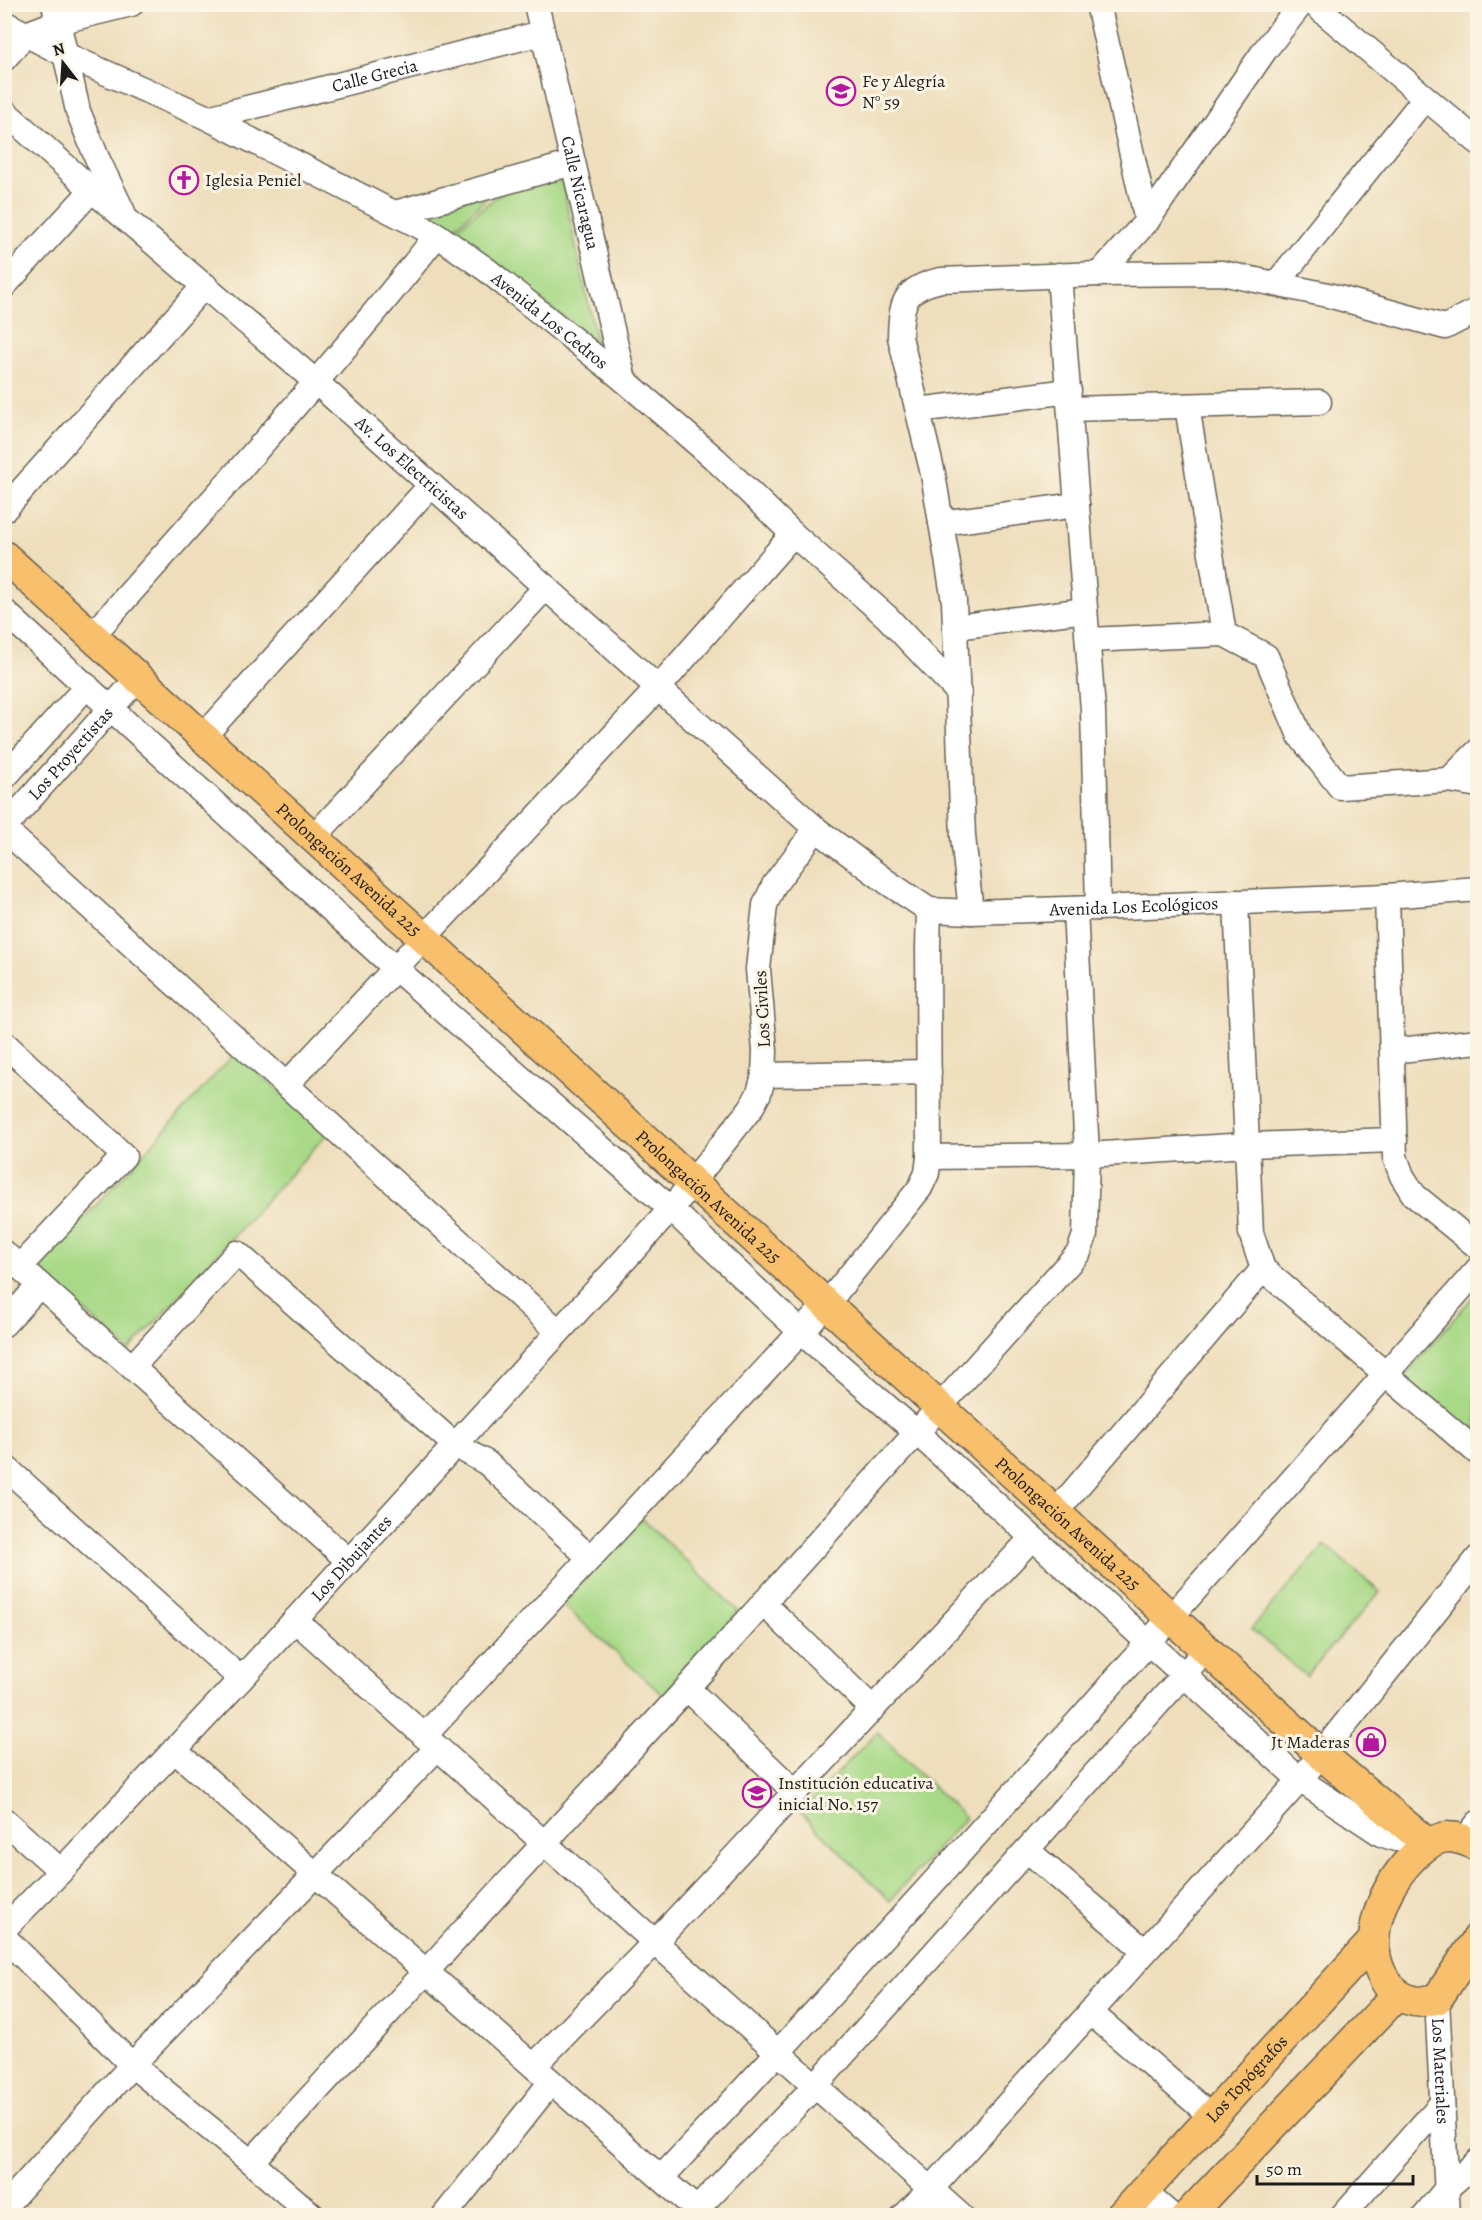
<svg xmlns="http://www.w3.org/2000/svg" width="1482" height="2220" viewBox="0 0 1482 2220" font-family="Alegreya,serif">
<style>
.green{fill:#a8d987;stroke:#627a52;stroke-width:1.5}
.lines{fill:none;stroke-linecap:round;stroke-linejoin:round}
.minor-casing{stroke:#666054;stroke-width:27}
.major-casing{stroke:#666054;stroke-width:33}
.minor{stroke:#fff;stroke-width:24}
.major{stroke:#f8bf6c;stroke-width:30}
.labels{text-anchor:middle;stroke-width:6;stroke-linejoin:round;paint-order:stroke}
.street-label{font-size:18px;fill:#1c1c1c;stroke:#fcf5e5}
.poi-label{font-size:18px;fill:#1c1c1c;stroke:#fcf5e5;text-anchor:start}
</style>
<rect width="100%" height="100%" fill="#fcf5e5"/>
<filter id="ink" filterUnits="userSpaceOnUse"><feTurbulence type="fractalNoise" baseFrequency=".0167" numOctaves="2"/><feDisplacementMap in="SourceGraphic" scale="12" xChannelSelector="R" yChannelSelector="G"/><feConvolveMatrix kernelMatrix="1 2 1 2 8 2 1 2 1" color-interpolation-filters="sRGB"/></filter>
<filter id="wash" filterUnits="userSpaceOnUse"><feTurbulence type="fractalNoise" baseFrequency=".008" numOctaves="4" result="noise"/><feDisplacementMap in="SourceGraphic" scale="24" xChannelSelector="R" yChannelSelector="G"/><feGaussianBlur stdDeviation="1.35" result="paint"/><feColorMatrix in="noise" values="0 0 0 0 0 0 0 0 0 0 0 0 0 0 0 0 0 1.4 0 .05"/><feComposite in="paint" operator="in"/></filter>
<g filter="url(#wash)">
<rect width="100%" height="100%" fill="#eedebc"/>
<!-- green -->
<g class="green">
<path d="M560 173 597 344 453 231 515 182Z"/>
<path d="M498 187 449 233 429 211Z"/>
<path d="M236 1052 327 1134 129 1351 38 1269Z"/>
<path d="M1477 1292V1442L1400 1381Z"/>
<path d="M642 1518 738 1611 666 1698 562 1604Z"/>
<path d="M1325 1545 1380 1592 1306 1676 1251 1629Z"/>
<path d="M877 1732 965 1818 890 1901 800 1812Z"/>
</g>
</g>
<g filter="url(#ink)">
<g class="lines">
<!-- minor casing -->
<g class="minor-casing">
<g id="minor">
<path d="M54 4 78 111 97 158 123 212"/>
<path id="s1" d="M536 4 624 380"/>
<path d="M1098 4 1147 221"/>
<path d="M1314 4 1478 142"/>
<path id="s2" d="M4 23 66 55 208 118 437 235 487 270 624 380 715 459 793 534 887 617 959 693"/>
<path d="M4 59 26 34 58 22 131 4"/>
<path id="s3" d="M4 111 92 190 316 382 816 829 887 882 929 910 971 912 1098 908 1387 896 1478 889"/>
<path id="s4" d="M208 118 542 33"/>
<path d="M395 213 573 163"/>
<path d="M1099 274 1147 221 1265 50 1301 4"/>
<path d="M1059 275 1093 710 1098 908"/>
<path d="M1276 284 1425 98"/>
<path d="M4 286 92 190"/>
<path d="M1187 406 1224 634"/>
<path d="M1070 409 1319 402"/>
<path d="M918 410 1069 391"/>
<path d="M4 510 205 285"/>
<path d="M941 523 1077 505"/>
<path d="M4 611 395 968 671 1209 800 1331 916 1432 1300 1780 1381 1834 1396 1839 1415 1833"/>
<path d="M956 627 1085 610"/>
<path d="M91 637C208 504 328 374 437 235"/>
<path d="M1088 640 1224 634 1266 656 1300 736 1340 787 1449 780 1478 785"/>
<path d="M202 738 431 485"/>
<path d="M4 778 87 686"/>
<path d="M1449 780 1478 751"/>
<path id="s5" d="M4 828 138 678"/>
<path d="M4 829 558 1331"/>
<path d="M313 838 546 587"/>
<path d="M1387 896 1395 1157 1402 1176 1414 1195 1478 1247"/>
<path d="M1236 902 1251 1233 1263 1269 1478 1453"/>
<path d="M971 912 963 836 954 601 933 474 900 337C901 302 904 288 941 280L1099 274 1222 273 1328 295 1445 327 1478 310"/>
<path d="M4 1043 124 1156 19 1267"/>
<path d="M1392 1051 1478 1041"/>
<path d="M764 1075 929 1072"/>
<path d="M286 1085 659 687 793 534"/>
<path d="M929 1157 1087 1155 1247 1145 1395 1140"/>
<path d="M4 1253 349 1561"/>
<path d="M4 1324 40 1285"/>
<path d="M132 1367 237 1253 455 1445 487 1463 590 1558"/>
<path d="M4 1466 241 1679"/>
<path d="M1055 1513 1263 1269"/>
<path d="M763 1603 872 1708"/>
<path d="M295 1620 961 2216"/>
<path d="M687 1688 795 1792"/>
<path d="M424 1736 826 1305 920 1188 927 1173 929 1157 928 947 929 910"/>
<path d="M174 1750 704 2216"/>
<path d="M4 1820 61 1871"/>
<path d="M1465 1839 1478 1823"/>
<path d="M1027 1850 1145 1951"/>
<path id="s6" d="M4 1929 61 1871 241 1679 671 1209 751 1108 759 1093 764 1075 765 1051 758 969 765 905 774 885 816 829"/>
<path d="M4 1937 132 2065 251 2162 313 2216"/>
<path id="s7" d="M1437 1999 1448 2216"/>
<path d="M1090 2012 1211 2116"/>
<path d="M534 2066 655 1942 1032 1538"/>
<path d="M251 2162 687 1688 1079 1252 1085 1235 1087 1155 1075 909"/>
<path d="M661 2178C940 1881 1209 1575 1478 1269"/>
<path d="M1143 2191 1172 2216"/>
<path d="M4 2207 132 2065 437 1748"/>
<path d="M697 2209 815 2086 1206 1650"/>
<path d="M444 2216 551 2082"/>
<path d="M904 2216 931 2189 1300 1780 1478 1558"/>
<path d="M1342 2216 1442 2103"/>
<path d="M1424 2216 1447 2188 1478 2161"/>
</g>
</g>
<!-- major casing -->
<g class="major-casing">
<g id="major">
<path id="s8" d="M4 556 1322 1755 1428 1844"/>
<path d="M1478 1846C1468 1841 1459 1837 1447 1837 1439 1838 1429 1843 1423 1848 1389 1875 1361 1931 1381 1973 1388 1988 1398 1998 1414 2001 1421 2003 1430 2000 1437 1999L1478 1938"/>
<path id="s9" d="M1121 2216 1373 1941"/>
<path d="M1187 2216 1397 1995"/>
</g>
</g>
<!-- minor -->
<use href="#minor" class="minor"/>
<!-- major -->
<use href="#major" class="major"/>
</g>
</g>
<!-- icons -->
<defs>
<g id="school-ring" transform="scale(1.5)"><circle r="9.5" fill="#fcf5e5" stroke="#b5179e" stroke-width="1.5"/><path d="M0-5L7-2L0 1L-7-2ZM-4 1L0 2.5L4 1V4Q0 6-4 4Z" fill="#b5179e"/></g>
<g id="church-ring" transform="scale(1.5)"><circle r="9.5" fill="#fcf5e5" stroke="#b5179e" stroke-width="1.5"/><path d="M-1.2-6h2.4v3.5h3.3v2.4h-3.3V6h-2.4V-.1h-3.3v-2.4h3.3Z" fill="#b5179e"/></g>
<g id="shop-ring" transform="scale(1.5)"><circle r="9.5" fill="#fcf5e5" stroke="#b5179e" stroke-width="1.5"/><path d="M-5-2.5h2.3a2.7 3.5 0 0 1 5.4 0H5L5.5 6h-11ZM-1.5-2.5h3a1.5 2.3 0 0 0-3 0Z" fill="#b5179e"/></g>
</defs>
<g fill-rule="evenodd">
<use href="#school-ring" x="841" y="91"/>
<use href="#church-ring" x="184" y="180"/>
<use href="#shop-ring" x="1371" y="1742"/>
<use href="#school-ring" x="757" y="1793"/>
</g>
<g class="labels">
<!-- street labels -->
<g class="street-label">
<text dy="6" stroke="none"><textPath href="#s4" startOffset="172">Calle Grecia</textPath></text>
<text dy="6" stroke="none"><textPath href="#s1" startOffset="194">Calle Nicaragua</textPath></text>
<text dy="6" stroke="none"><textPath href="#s2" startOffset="624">Avenida Los Cedros</textPath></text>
<text dy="6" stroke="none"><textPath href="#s3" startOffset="542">Av. Los Electricistas</textPath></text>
<text dy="6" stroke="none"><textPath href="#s5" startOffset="100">Los Proyectistas</textPath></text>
<text dy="6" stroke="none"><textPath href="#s8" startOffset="466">Prolongación Avenida 225</textPath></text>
<text dy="6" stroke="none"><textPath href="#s3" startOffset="1428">Avenida Los Ecológicos</textPath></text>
<text transform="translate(762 1009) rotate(-93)" y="6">Los Civiles</text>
<text dy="6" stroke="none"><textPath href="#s8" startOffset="952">Prolongación Avenida 225</textPath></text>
<text dy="6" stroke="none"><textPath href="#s8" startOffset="1438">Prolongación Avenida 225</textPath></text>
<text dy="6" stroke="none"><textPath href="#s6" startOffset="508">Los Dibujantes</textPath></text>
<text dy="6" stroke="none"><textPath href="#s7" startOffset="72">Los Materiales</textPath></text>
<text dy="6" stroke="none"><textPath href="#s9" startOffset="186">Los Topógrafos</textPath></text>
</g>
<!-- poi labels -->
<g class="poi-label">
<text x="862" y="87">Fe y Alegría<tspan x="862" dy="21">N° 59</tspan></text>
<text x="205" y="186">Iglesia Peniel</text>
<text x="1350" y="1748" text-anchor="end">Jt Maderas</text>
<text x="778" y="1789">Institución educativa<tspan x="778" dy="21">inicial No. 157</tspan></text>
</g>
</g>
<!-- margin -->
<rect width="1482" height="2220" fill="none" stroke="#fcf5e5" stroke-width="24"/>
<!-- north arrow -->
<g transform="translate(63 63) rotate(343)" stroke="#fcf5e5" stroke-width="4.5" paint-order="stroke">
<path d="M0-4.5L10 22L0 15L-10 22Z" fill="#1c1c1c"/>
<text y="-9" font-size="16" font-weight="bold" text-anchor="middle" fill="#1c1c1c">N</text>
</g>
<!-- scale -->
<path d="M1257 2175v9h156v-9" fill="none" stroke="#1c1c1c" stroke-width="3"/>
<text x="1266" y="2175" font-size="18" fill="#1c1c1c" stroke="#fcf5e5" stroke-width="4.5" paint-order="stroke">50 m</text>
</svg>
